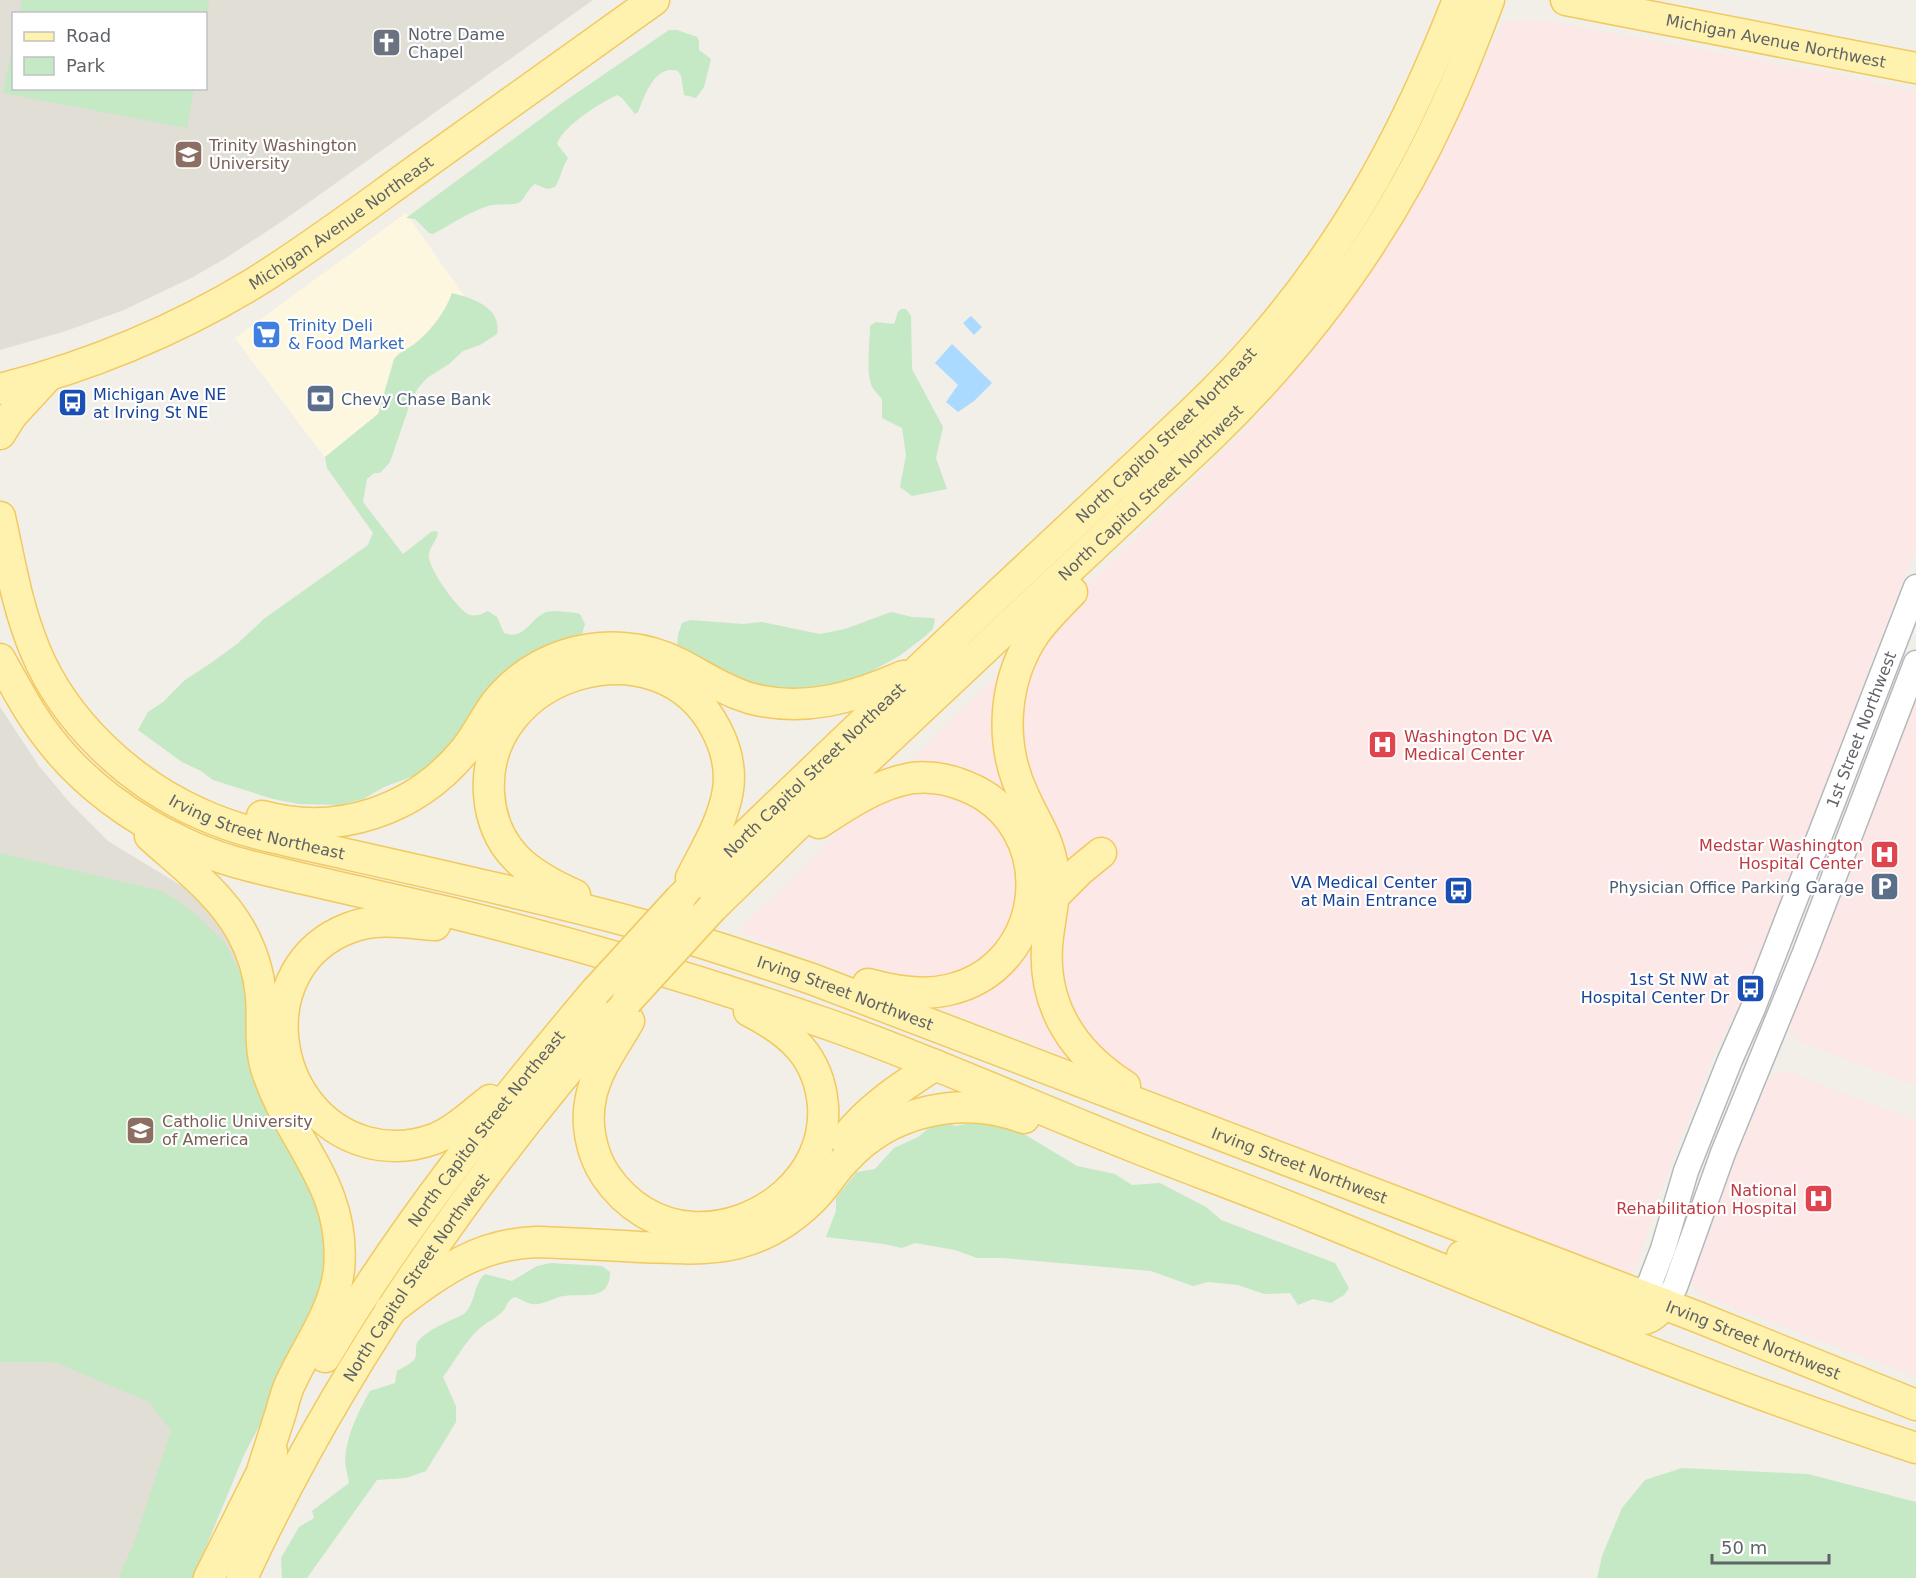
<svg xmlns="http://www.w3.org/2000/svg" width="1916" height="1578" font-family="'DejaVu Sans',sans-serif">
  <rect width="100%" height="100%" fill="#f1efe8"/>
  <!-- commercial -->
  <path fill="#fef7e0" d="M 406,213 L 471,306 L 347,487 L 235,338 Z"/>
  <!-- education -->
  <path fill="#e1ded6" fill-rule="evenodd" d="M 0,0 L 593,0 L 284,220 L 226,258 L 193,277 L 124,310 L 66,331 L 0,350 ZM 14,14 L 206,14 L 206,88 L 14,88 Z
    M 0,707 L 39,766 L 70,803 L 108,841 L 200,897 L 226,931 L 241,971 L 248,1003 L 184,1578 L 0,1578 Z"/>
  <!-- medical -->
  <path fill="#fce8e6" d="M 1542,20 L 1839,75 L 1916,92 L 1916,547 L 1742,1001 L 1714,1055 L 1658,1197 L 1638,1264 L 1629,1273 L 738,931 L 1115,559 L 1259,415 L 1374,267 L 1438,161 L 1488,52 L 1504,21 Z
    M 1916,688 L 1916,1086 L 1800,1042 L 1791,1033 L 1788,1021 Z
    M 1779,1071 L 1792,1073 L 1916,1121 L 1916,1377 L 1702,1296 L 1687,1278 L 1768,1079 Z"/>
  <!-- green -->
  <path fill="#c5e8c5" d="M 22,0 L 209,0 L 206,22 L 206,14 L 19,13 Z
    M 669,30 L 677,30 L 697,37 L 699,41 L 699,50 L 711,59 L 704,87 L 696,98 L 684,95 L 681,76 L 678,71 C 654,64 645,96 638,112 L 635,114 L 622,98 L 617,95 C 600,103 563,126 557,144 L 568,158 C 562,167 561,178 555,187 L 547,189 L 535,184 C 526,191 526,197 520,202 C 516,206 495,203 488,206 C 469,212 450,225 433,234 L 429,233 L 415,219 L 406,218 L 565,101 Z
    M 13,42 L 14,88 L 194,89 L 187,128 L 3,93 Z
    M 452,293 C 472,298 502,307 497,334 L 480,345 L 463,351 L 449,364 L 427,378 L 418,388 L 411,401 L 390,462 L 380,473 L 374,473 L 367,479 L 363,502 L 403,554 L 431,532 L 435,531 L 438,532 C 437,541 430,546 429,554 C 426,566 459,612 470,615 C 477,617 483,613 488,611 L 497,617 L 504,633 C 524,641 530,619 546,612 C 552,610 574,612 580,614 L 585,624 L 582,634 L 544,647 L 495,681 L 451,743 L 428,767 L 416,775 L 384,787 L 363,799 L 341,805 L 298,804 L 273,799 L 213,780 L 201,771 L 182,762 L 138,730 L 148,712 L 163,702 L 185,680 L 211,663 L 237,644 L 265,618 L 368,545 L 373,533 L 327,468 L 325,457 L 378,414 L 394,359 C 400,351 410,348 418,341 C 433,328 445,312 452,293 Z
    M 901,309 L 906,309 L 911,316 L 912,369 L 943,427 L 936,458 L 947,489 L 912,496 L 900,487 L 906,455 L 902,428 L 882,418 L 882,399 C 878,394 873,390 871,384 C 866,370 870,342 870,326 L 876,322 L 894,324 L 898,312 Z
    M 891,612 L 912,617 L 932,618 L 935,619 L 933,629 L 923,638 L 899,656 L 858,679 L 809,690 L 786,691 L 752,685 L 730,677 L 677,648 L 678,635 L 682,623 L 690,620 L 743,624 L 762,622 L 820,634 L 845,629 Z
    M 0,853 L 158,890 L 177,900 L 195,914 L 225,943 L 251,995 L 317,1187 L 331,1277 L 285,1377 L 244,1455 L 193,1578 L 118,1578 L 134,1543 L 171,1431 L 149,1402 L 55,1362 L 0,1362 Z
    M 939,1120 L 955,1126 L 972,1123 L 1019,1131 L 1077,1166 L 1115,1174 L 1132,1185 L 1160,1183 L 1206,1207 L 1221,1220 L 1335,1263 L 1349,1288 L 1344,1295 L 1331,1303 L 1313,1299 L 1298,1305 L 1290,1293 L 1264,1294 L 1238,1285 L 1208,1282 L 1193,1286 L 1151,1271 L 1003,1258 L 977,1258 L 955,1250 L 915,1243 L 902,1248 L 884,1244 L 826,1237 L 836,1211 L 836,1198 L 857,1172 L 875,1169 L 894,1148 L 918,1137 Z
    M 551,1263 L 602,1266 L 610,1272 C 610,1302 584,1293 564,1296 C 554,1297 542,1306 532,1304 C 527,1303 520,1299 515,1297 C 507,1300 508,1305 503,1311 C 497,1318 487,1322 480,1328 C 465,1341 455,1361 443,1377 L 456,1406 L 456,1422 L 426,1471 L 406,1478 L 377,1480 L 307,1578 L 282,1578 L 281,1558 L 299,1527 L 314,1518 L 312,1511 L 349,1483 C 348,1475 345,1467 345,1459 C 347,1434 358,1412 370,1391 L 395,1383 L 397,1371 C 402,1368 410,1364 414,1360 C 418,1355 414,1347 418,1341 C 428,1329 450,1321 464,1314 C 476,1303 473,1284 485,1274 L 512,1281 L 537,1266 Z
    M 1682,1468 L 1808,1474 L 1916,1502 L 1916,1578 L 1597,1578 L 1602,1556 L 1622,1508 L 1645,1480 Z"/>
  <!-- water -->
  <path fill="#aadaff" d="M 971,316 L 982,327 L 974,335 L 963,323 Z
    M 952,344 L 992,383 L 974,401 L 958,412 L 946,402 L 958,385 L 935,363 Z"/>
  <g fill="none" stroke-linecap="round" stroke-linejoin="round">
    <defs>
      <g id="minor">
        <path d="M 1664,1304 L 1675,1287 L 1723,1153 L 1804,955 L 1916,663"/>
        <path id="s1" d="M 1638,1314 L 1663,1249 L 1686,1171 L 1730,1060 L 1753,1008 L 1916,587"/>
      </g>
      <g id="major">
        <path id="s2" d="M 1566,0 L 1916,68"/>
        <path id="s3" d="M 0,389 C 90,366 175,331 254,283 C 312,247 366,206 422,166 C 499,111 576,56 654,0"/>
        <path d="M 0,434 L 12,415 L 47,377"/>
        <path id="s4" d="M 0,517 C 10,562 17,607 35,650 C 64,721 130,783 201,814 C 225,825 249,832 275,838 C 398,866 521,892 643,925 C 700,941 756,960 812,979 L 1695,1316 L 1916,1405"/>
        <path d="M 1072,592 C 1059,605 1046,618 1035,633 C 1003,680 999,743 1023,794 C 1035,822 1049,838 1053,869 C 1057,895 1049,920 1047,946 C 1043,1008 1075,1054 1125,1086"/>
        <path d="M 0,659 C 15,686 30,715 50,740 C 84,784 132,819 182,842 C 221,861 262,869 304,879 C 352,890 400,901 448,912 C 578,944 706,982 833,1026 C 929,1060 1022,1102 1117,1140 C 1183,1167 1249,1190 1314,1217 C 1513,1298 1711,1381 1916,1448"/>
        <path d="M 262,816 C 338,837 416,810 465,750 C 477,735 484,719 495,704 C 513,681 538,664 565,655 C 603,643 644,645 680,664 C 703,676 723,690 749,698 C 803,713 853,698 903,676"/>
        <path d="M 819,823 C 848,804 877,784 912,778 C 930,776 948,779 965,786 C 1061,823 1051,967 948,990 C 922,996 893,991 868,984"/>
        <path d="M 150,836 C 182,865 220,893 241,931 C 252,951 259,973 261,996 C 263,1020 259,1044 266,1068 C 289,1142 347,1184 339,1270 C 334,1312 308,1345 291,1382 C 286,1391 284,1402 281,1412 C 275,1431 269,1449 263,1468"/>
        <path d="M 575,895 C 528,874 493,850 489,794 C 481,672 660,619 716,729 C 726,748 731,769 728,790 C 723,822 705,850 691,878"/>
        <path d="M 1054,896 L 1079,871 L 1101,853"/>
        <path id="s5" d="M 680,899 C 787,795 895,692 1003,590 C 1050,546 1097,502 1144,458 C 1185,419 1227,381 1263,338 C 1351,236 1409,125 1458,0"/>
        <path id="s6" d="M 712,908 L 794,828 L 1211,436 C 1308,342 1388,233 1444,110 C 1461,74 1475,37 1489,0"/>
        <path d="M 435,925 C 406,923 378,917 349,928 C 249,966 268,1114 366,1142 C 388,1148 412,1147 434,1139 C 455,1131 472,1114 490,1100"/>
        <path d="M 629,1021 C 615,1046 597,1068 591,1097 C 585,1123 591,1154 606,1176 C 626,1205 656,1225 692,1227 C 759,1231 828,1177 823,1106 C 819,1056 790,1032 749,1011"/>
        <path d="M 845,1139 C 868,1108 903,1086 935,1065"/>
        <path d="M 1462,1256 L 1631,1319 C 1646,1322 1654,1316 1664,1304"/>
        <path d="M 390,1310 C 437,1275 475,1244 536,1242 C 571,1243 606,1245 640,1247 C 677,1248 714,1252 748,1240 C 775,1231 801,1213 819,1192 C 828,1182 835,1170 845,1160 C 890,1110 961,1095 1024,1118"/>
        <path id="s7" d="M 325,1357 C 402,1227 497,1108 595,992"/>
        <path d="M 209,1578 L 272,1452"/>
        <path id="s8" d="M 242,1578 C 340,1366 474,1175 627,1001"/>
      </g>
    </defs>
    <!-- minor casing -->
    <use href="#minor" stroke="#b5b8bc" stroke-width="27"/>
    <!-- major casing -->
    <use href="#major" stroke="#f2c960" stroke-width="33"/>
    <!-- minor -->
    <use href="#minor" stroke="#fff" stroke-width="24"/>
    <!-- major -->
    <use href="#major" stroke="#fff2af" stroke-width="30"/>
    <defs>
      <path id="major-bridge" d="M 595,992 L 680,899
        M 627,1001 L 712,908"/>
    </defs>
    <!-- major-bridge casing -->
    <use href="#major-bridge" stroke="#f2c960" stroke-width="33" stroke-linecap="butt"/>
    <!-- major-bridge -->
    <use href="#major-bridge" stroke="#fff2af" stroke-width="30"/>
  </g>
  <!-- icons -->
  <defs>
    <symbol id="church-square" viewBox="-11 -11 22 22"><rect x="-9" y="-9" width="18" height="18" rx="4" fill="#6b7280" stroke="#fff"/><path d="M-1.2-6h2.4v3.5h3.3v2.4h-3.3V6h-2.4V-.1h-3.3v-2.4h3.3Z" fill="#fff"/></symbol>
    <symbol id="university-square" viewBox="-11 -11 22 22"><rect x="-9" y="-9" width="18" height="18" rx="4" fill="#8d6e63" stroke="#fff"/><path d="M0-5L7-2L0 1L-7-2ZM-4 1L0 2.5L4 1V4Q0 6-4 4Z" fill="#fff"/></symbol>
    <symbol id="supermarket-square" viewBox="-11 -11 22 22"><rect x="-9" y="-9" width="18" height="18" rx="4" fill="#3f7fe0" stroke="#fff"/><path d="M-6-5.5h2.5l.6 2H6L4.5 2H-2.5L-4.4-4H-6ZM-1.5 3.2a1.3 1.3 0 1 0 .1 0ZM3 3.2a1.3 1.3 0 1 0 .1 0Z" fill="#fff"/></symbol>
    <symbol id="bank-square" viewBox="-11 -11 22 22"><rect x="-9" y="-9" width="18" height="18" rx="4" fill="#5c6f8a" stroke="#fff"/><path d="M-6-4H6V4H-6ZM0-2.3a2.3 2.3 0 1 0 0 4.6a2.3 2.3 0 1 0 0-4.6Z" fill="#fff"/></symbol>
    <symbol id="bus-square" viewBox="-11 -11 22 22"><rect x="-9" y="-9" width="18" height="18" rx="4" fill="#1a4fb4" stroke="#fff"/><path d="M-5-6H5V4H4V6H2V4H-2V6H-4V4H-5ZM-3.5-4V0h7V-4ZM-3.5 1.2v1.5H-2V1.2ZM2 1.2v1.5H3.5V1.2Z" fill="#fff"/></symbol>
    <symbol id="hospital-square" viewBox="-11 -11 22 22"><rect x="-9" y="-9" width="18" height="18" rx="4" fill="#e0444e" stroke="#fff"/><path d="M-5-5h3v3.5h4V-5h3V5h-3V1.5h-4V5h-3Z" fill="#fff"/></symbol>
    <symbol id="parking-square" viewBox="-11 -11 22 22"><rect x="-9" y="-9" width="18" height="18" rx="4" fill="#5c6f8a" stroke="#fff"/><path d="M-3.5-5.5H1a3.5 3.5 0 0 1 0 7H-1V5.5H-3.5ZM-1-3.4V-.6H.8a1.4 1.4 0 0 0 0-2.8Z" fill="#fff"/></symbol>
  </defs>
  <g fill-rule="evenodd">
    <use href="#church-square" x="370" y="26" width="33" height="33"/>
    <use href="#university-square" x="172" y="138" width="33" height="33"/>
    <use href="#supermarket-square" x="250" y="318" width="33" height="33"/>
    <use href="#bank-square" x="304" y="382" width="33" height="33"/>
    <use href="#bus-square" x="56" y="386" width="33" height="33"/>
    <use href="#hospital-square" x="1366" y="728" width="33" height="33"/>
    <use href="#hospital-square" x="1868" y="838" width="33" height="33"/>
    <use href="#parking-square" x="1868" y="870" width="33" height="33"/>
    <use href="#bus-square" x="1442" y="874" width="33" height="33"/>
    <use href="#bus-square" x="1734" y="972" width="33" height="33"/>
    <use href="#university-square" x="124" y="1114" width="33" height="33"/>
    <use href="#hospital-square" x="1802" y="1182" width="33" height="33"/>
  </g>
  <g text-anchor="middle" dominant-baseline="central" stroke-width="4.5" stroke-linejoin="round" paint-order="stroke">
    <!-- worship labels -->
    <g font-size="16" fill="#5b616d" stroke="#fff" text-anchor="start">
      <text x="408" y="34">Notre Dame<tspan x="408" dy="18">Chapel</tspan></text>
    </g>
    <!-- street labels -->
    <g font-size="16" fill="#5f6368" stroke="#fff">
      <text stroke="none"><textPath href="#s2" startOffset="214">Michigan Avenue Northwest</textPath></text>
      <text stroke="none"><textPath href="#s3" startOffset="382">Michigan Avenue Northeast</textPath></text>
      <text stroke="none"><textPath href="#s5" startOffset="672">North Capitol Street Northeast</textPath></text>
      <text stroke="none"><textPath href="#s6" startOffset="604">North Capitol Street Northwest</textPath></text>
      <text stroke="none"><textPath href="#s1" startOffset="626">1st Street Northwest</textPath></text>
      <text stroke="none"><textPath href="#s5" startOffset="186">North Capitol Street Northeast</textPath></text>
      <text stroke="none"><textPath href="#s4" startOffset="434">Irving Street Northeast</textPath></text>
      <text stroke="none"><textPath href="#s4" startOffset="1046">Irving Street Northwest</textPath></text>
      <text stroke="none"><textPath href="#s7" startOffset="280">North Capitol Street Northeast</textPath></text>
      <text stroke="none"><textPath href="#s4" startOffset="1532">Irving Street Northwest</textPath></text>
      <text stroke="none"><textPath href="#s8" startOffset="348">North Capitol Street Northwest</textPath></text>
      <text stroke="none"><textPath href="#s4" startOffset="2018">Irving Street Northwest</textPath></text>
    </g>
    <!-- education labels -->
    <g font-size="16" fill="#785e54" stroke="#fff" text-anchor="start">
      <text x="209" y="145">Trinity Washington<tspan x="209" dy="18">University</tspan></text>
      <text x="162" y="1121">Catholic University<tspan x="162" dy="18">of America</tspan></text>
    </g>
    <!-- shop labels -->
    <g font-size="16" fill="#366cbe" stroke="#fff" text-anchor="start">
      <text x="288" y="325">Trinity Deli<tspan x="288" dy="18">&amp; Food Market</tspan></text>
    </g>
    <!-- transit labels -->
    <g font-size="16" fill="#164399" stroke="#fff" text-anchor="end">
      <text x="93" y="394" text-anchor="start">Michigan Ave NE<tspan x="93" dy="18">at Irving St NE</tspan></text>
      <text x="1437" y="882">VA Medical Center<tspan x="1437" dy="18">at Main Entrance</tspan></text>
      <text x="1729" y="979">1st St NW at<tspan x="1729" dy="18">Hospital Center Dr</tspan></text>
    </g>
    <!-- service labels -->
    <g font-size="16" fill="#4e5e75" stroke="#fff" text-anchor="start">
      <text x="341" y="399">Chevy Chase Bank</text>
      <text x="1864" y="887" text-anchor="end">Physician Office Parking Garage</text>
    </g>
    <!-- health labels -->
    <g font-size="16" fill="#be3a42" stroke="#fff" text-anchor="end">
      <text x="1404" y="736" text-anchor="start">Washington DC VA<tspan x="1404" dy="18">Medical Center</tspan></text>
      <text x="1863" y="845">Medstar Washington<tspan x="1863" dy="18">Hospital Center</tspan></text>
      <text x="1797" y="1190">National<tspan x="1797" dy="18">Rehabilitation Hospital</tspan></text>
    </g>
  </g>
  <!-- legend -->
  <rect x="12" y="12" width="195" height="78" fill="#ffffff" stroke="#bfc1c3" stroke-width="1.5"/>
  <rect x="24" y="32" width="30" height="9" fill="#fff2af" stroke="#bfc1c3" stroke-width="1.5"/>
  <text x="66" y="42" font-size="18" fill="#5f6368">Road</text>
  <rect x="24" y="57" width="30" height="18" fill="#c5e8c5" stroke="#bfc1c3" stroke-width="1.5"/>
  <text x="66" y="72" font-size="18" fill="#5f6368">Park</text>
  <!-- scale -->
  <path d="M1712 1554v9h117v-9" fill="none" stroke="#5f6368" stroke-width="3"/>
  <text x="1721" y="1554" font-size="18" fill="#5f6368" stroke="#ffffff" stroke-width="4.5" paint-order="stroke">50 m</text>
</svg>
